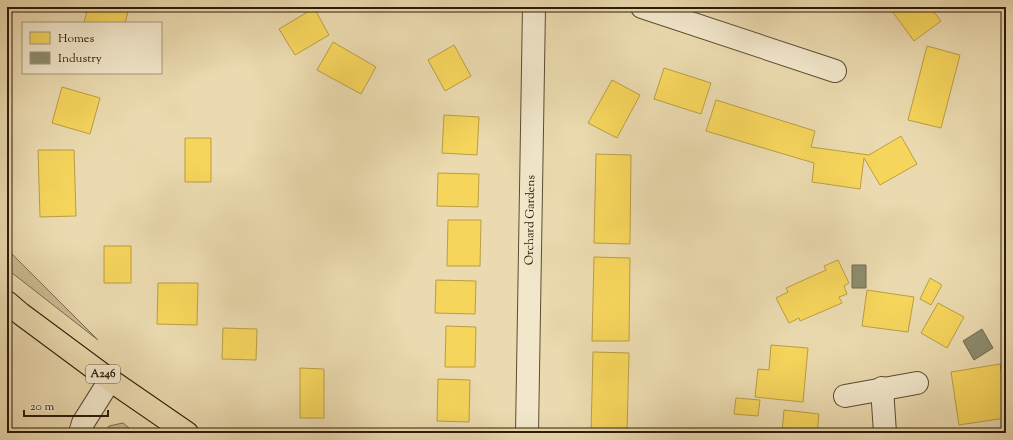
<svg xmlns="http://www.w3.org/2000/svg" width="1013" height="440" font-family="'Sorts Mill Goudy',serif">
  <rect width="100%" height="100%" fill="#ebdaaf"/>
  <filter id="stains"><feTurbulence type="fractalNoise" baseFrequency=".005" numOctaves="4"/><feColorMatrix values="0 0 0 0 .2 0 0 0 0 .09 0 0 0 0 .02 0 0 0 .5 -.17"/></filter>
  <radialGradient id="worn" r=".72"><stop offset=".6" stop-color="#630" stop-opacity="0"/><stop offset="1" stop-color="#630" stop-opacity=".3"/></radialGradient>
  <!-- green -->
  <path fill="#cbba93" stroke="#7c6b4e" d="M 7,249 L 98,340 L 7,269 Z
    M 123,423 L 135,433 L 104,433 L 109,426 Z"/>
  <!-- homes -->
  <path fill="#f6d55c" stroke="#b99e43" d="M 88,7 L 142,7 L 140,12 L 129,8 L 125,23 L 84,23 Z
    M 889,7 L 930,7 L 941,21 L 914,41 Z
    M 314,8 L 329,35 L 295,55 L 279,29 Z
    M 333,42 L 376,67 L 361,94 L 317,70 Z
    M 454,45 L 471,76 L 445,91 L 428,60 Z
    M 927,46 L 960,55 L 941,128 L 908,120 Z
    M 664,68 L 711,83 L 701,114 L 654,99 Z
    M 612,80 L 640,95 L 617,138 L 588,123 Z
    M 62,87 L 100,98 L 90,134 L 52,123 Z
    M 716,100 L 815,131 L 811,147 L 869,155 L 901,136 L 917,164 L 880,185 L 864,158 L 860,189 L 812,182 L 814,163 L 706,131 Z
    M 444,115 L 479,117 L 477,155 L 442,153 Z
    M 185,138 L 211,138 L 211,182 L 185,182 Z
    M 38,150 L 74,150 L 76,216 L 40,217 Z
    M 596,154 L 631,155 L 630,244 L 594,243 Z
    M 438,173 L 479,174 L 478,207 L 437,206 Z
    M 448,220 L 481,220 L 480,266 L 447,266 Z
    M 104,246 L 131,246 L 131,283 L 104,283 Z
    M 594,257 L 630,258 L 629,341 L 592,341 Z
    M 838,260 L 849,283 L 844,286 L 847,294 L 839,297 L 842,303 L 800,321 L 799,318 L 789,323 L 776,298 L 788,292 L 786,288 L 826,270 L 824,266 Z
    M 930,278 L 942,285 L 931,305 L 920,299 Z
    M 436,280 L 476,281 L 475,314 L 435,313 Z
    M 158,283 L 198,283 L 197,325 L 157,324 Z
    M 867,290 L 914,297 L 908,332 L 862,326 Z
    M 938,303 L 964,317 L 947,348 L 921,333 Z
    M 446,326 L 476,327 L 475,367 L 445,367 Z
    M 223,328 L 257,329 L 256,360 L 222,359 Z
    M 771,345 L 808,348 L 803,402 L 755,397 L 758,369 L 769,370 Z
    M 593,352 L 629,353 L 627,433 L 591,433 Z
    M 1000,364 L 1006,401 L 1006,418 L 959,425 L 951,372 Z
    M 300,368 L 324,369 L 324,418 L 300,418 Z
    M 438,379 L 470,380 L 469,422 L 437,421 Z
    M 736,398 L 760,400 L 758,416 L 734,414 Z
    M 784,410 L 819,414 L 817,433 L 782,433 Z"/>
  <!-- industry -->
  <path fill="#8c8c6e" stroke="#6f6a50" d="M 852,265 L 866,265 L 866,288 L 852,288 Z
    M 982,329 L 993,348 L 974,360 L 963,341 Z"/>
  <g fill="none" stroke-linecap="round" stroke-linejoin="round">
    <defs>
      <g id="minor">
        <path d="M 642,7 L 835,71"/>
        <path d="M 882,388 L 885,433"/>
        <path d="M 845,396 L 917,383"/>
        <path d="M 80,433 L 83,423 L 110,380"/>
        <path id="s1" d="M 527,433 L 534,7"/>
      </g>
      <path id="primary" d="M 7,302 L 21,314 L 110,380 L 187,433"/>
    </defs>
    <!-- minor casing -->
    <use href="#minor" stroke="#5c4c32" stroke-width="24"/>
    <!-- primary casing -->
    <use href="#primary" stroke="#2c1c09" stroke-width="24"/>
    <!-- minor -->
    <use href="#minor" stroke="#f2e7cb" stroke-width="22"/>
    <!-- primary -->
    <use href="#primary" stroke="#ebdaaf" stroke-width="22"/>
  </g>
  <g text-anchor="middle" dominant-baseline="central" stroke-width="4" stroke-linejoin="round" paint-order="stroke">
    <!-- shield labels -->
    <rect fill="#f2e7cb" stroke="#675943" stroke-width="1" x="86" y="365" width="34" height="18" rx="3"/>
    <g font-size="11" font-weight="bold" fill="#2c1c09">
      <text x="103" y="374">A246</text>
    </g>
    <!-- street labels -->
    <g font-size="12" fill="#2c1c09" stroke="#f2e7cb">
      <text stroke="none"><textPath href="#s1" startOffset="213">Orchard Gardens</textPath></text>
    </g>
  </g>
  <!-- margin -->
  <rect width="1013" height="440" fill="none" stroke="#ebdaaf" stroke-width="24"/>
  <rect x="8" y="8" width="997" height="424" fill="none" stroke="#2c1c09" stroke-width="2"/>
  <rect x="12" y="12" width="989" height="416" fill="none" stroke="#2c1c09"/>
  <!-- legend -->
  <rect x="22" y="22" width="140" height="52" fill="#f2e7cb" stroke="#a3967d"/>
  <rect x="30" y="32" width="20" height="12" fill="#f6d55c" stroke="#a3967d"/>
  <text x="58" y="42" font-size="12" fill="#2c1c09">Homes</text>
  <rect x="30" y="52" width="20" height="12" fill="#8c8c6e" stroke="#a3967d"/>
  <text x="58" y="62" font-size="12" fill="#2c1c09">Industry</text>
  <!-- scale -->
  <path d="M24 410v6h84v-6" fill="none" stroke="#2c1c09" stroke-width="2"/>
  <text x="30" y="410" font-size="12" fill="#2c1c09" stroke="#f2e7cb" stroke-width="3" paint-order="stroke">20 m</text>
  <rect width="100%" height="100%" filter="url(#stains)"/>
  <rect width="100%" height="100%" fill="url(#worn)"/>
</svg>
